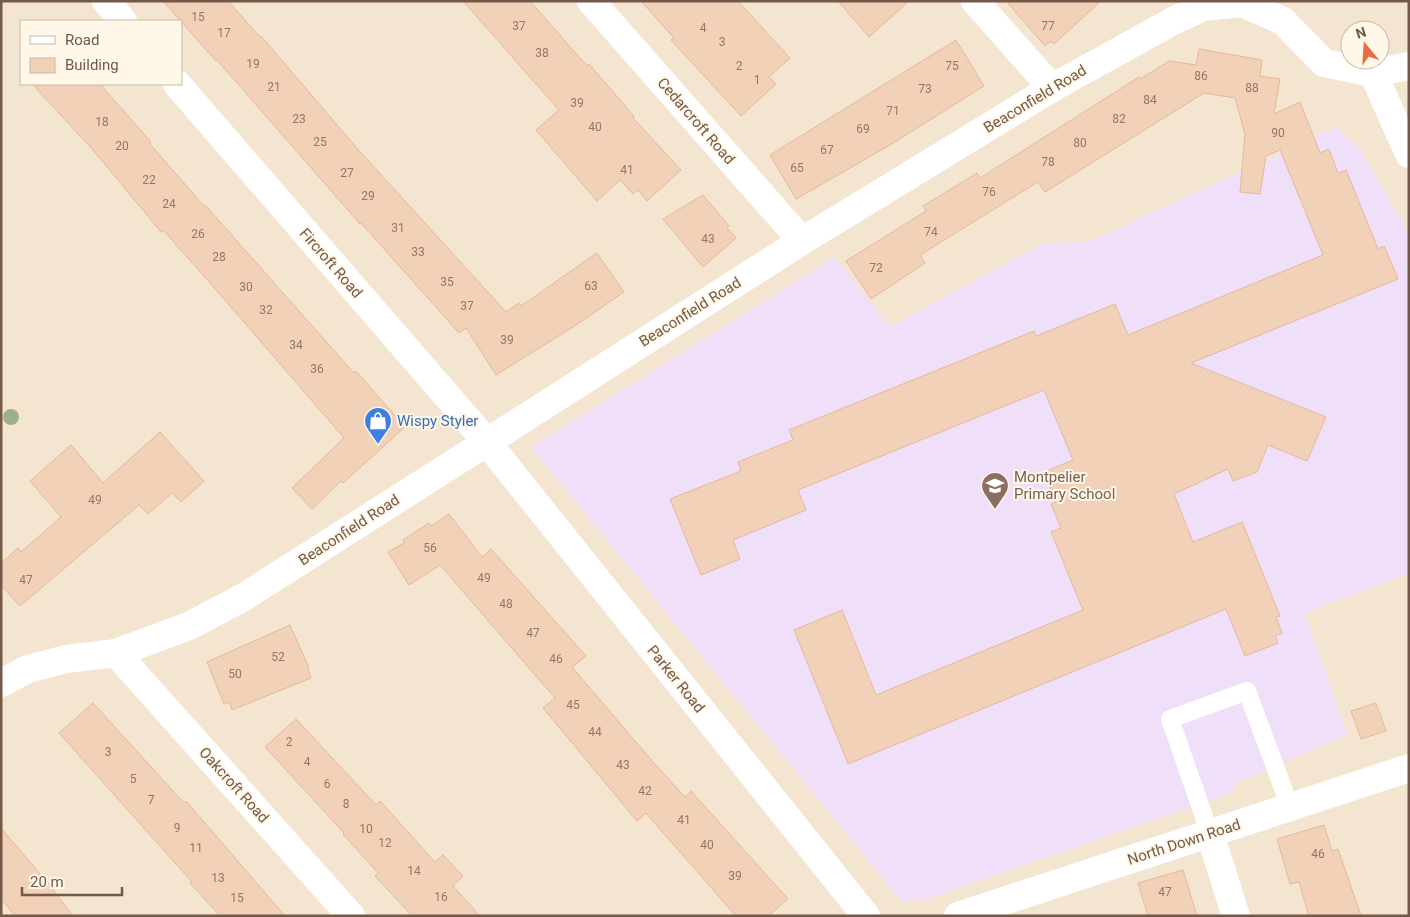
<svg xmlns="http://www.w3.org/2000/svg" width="1410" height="917" font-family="Roboto,sans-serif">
  <rect width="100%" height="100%" fill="#fcf3e2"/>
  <!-- residential -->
  <path fill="#f4e5d0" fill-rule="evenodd" d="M 1,1 L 1409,1 L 1409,916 L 1,916 ZM 21,21 L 181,21 L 181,84 L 21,84 ZM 1350,30 L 1380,30 L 1380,60 L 1350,60 Z"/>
  <!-- education -->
  <path fill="#f0dff8" d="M 1336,127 L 1360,149 L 1409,234 L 1409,573 L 1305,613 L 1347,735 L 1233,784 L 1234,792 L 933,897 L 902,902 L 531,447 L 835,257 L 890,327 L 1041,244 L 1091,241 Z"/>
  <!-- building -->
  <path fill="#f2d1b9" stroke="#e5b89a" d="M 163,1 L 228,1 L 260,37 L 261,36 L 355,146 L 506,312 L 519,303 L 521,306 L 597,253 L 624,292 L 573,327 L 496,375 L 466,328 L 459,333 L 361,223 L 360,224 L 217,60 L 216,61 Z
    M 463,1 L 530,1 L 587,66 L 589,64 L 634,116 L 633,118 L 681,170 L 647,201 L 638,190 L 633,194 L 620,180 L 597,201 L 536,130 L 559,110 Z
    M 641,1 L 738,1 L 790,58 L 769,77 L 776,84 L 741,116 L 671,40 L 674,38 Z
    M 838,1 L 909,1 L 869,37 Z
    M 1006,1 L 1101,1 L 1054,44 L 1051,41 L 1045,46 Z
    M 956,40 L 984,86 L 890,145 L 796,199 L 770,155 Z
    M 1199,49 L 1262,60 L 1260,76 L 1280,79 L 1274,114 L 1300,102 L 1320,153 L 1329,149 L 1338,173 L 1346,170 L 1378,249 L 1384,246 L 1398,279 L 1191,363 L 1326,417 L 1307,461 L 1268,445 L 1257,472 L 1233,481 L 1228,469 L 1174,494 L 1193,542 L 1242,522 L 1280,616 L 1276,617 L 1282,633 L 1275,636 L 1278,643 L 1245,656 L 1226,609 L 848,764 L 794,630 L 842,610 L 876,695 L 1083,610 L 1051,532 L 1061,528 L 1051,504 L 1056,502 L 1044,472 L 1073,460 L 1044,390 L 798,490 L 806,510 L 733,540 L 740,559 L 701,575 L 670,499 L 741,471 L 738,462 L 793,440 L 789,430 L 1034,331 L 1036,336 L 1115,304 L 1128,335 L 1323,255 L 1280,150 L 1266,156 L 1260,194 L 1240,192 L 1245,134 L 1235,98 L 1204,93 L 1045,192 L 1038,182 L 920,255 L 925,263 L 871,299 L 846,261 L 926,211 L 923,206 L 977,173 L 980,178 L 1139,77 L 1140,79 L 1169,61 L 1196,65 Z
    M 32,84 L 100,84 L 151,142 L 149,143 L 205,207 L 206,206 L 354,373 L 356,371 L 405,427 L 343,483 L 341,481 L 312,509 L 292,488 L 344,438 L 211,284 L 163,230 L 161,232 L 93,150 Z
    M 703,195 L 729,226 L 727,228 L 736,238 L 703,267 L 663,219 Z
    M 160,432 L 204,481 L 181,502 L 172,493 L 148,514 L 139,505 L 20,606 L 1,585 L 1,563 L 18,548 L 21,552 L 61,517 L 30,481 L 71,445 L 103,483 Z
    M 449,514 L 482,557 L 491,549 L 586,656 L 572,667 L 653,762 L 685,797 L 691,791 L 788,899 L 768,916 L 736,916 L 646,813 L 637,821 L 543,708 L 555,698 L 440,565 L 409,585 L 388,552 L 404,543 L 403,540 L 429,523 L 431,526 Z
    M 290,625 L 309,668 L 308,669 L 311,678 L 232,710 L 229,702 L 224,704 L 207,662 Z
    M 93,703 L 184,803 L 186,801 L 285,916 L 220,916 L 190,883 L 192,882 L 59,733 Z
    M 1376,703 L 1386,731 L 1361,739 L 1351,711 Z
    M 296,719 L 376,805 L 380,801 L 435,862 L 443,855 L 463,876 L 453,886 L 480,916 L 412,916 L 375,876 L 378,873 L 343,834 L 344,833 L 265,747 Z
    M 1324,825 L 1332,851 L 1338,849 L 1361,916 L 1309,916 L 1299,882 L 1290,884 L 1277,839 Z
    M 1,828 L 48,883 L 73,916 L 15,916 L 1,899 Z
    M 1183,870 L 1197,916 L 1148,916 L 1138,883 Z"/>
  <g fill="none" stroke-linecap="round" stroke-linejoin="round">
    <!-- service -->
    <path stroke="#fff" stroke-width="18" d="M 1210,834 L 1170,719 L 1247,691 L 1290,807"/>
    <!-- minor -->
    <path stroke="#fff" stroke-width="28" d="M 106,1 L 123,21
      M 591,1 L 802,241
      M 975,1 L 1052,88
      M 1373,73 L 1409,154
      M 177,84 L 486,441 L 866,916
      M 116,653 L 351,916
      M 1,683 L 28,669 L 66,659 L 116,653 L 189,626 L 244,597 L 802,241 L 1052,88 L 1173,21 L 1203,7 L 1242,3 L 1283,21 L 1324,63 L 1373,73 L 1409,66
      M 1210,834 L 1236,916
      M 958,916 L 1409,768"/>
  </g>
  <!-- trees -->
  <circle fill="#9db089" cx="11" cy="417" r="8"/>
  <!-- icons -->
  <defs>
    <symbol id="shop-pin" viewBox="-11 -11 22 30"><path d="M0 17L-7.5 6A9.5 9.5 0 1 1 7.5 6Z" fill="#3f7fe0" stroke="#fff7e8"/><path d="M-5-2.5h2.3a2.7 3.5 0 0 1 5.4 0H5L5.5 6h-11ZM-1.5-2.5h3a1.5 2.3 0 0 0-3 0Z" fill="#fff"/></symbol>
    <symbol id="school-pin" viewBox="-11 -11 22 30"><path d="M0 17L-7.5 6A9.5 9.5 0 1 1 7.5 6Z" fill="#8d6e63" stroke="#fff7e8"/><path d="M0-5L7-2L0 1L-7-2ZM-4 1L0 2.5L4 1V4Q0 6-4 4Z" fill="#fff"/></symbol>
  </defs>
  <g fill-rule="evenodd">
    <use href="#shop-pin" x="362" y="405" width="32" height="43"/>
    <use href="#school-pin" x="979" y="470" width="32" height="43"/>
  </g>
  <g text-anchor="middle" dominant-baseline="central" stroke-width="4" stroke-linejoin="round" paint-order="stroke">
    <!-- number labels -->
    <g font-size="12" fill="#947764">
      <text x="198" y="17">15</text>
      <text x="519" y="26">37</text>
      <text x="1048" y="26">77</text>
      <text x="703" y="28">4</text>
      <text x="224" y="33">17</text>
      <text x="722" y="42">3</text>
      <text x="542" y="53">38</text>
      <text x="253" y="64">19</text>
      <text x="739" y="66">2</text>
      <text x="952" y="66">75</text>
      <text x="1201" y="76">86</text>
      <text x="757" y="80">1</text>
      <text x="274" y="87">21</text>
      <text x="1252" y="88">88</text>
      <text x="925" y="89">73</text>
      <text x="1150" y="100">84</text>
      <text x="577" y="103">39</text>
      <text x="893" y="111">71</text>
      <text x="299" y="119">23</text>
      <text x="1119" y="119">82</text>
      <text x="102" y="122">18</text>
      <text x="595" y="127">40</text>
      <text x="863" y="129">69</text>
      <text x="1278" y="133">90</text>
      <text x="320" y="142">25</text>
      <text x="1080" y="143">80</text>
      <text x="122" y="146">20</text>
      <text x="827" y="150">67</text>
      <text x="1048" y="162">78</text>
      <text x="797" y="168">65</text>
      <text x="627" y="170">41</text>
      <text x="347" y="173">27</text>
      <text x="149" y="180">22</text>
      <text x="989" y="192">76</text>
      <text x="368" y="196">29</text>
      <text x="169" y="204">24</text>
      <text x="398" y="228">31</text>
      <text x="931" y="232">74</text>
      <text x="198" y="234">26</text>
      <text x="708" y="239">43</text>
      <text x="418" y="252">33</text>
      <text x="219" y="257">28</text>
      <text x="876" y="268">72</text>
      <text x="447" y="282">35</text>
      <text x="591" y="286">63</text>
      <text x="246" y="287">30</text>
      <text x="467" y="306">37</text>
      <text x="266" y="310">32</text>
      <text x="507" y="340">39</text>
      <text x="296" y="345">34</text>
      <text x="317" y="369">36</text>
      <text x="95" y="500">49</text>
      <text x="430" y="548">56</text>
      <text x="484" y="578">49</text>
      <text x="26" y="580">47</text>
      <text x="506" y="604">48</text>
      <text x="533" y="633">47</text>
      <text x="278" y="657">52</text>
      <text x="556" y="659">46</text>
      <text x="235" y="674">50</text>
      <text x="573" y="705">45</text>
      <text x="595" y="732">44</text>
      <text x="289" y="742">2</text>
      <text x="108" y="752">3</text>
      <text x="307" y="762">4</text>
      <text x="623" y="765">43</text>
      <text x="133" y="779">5</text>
      <text x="327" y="784">6</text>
      <text x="645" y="791">42</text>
      <text x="151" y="800">7</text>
      <text x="346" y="804">8</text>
      <text x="684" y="820">41</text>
      <text x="177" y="828">9</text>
      <text x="366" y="829">10</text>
      <text x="385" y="843">12</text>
      <text x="707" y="845">40</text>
      <text x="196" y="848">11</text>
      <text x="1318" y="854">46</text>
      <text x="414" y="871">14</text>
      <text x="735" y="876">39</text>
      <text x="218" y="878">13</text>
      <text x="1165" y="892">47</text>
      <text x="441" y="897">16</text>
      <text x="237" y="898">15</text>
    </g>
    <!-- street labels -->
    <g font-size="15" fill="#745948" stroke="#fff7e8">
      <text transform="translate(1035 99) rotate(-31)">Beaconfield Road</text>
      <text transform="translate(696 121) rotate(49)">Cedarcroft Road</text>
      <text transform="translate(331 263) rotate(49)">Fircroft Road</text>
      <text transform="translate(690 312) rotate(-32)">Beaconfield Road</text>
      <text transform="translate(349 530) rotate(-33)">Beaconfield Road</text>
      <text transform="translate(676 679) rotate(51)">Parker Road</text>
      <text transform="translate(234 785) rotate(48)">Oakcroft Road</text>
      <text transform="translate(1184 842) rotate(-18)">North Down Road</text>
    </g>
    <!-- shop labels -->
    <g font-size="15" fill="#366cbe" stroke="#fff7e8" text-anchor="start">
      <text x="397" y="421">Wispy Styler</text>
    </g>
    <!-- education labels -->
    <g font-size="15" fill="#785e54" stroke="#fff7e8" text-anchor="start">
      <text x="1014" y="477">Montpelier<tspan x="1014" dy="17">Primary School</tspan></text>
    </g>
  </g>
  <!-- border -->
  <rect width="1410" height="917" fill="none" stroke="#745948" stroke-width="5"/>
  <!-- legend -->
  <rect x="20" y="20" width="162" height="65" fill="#fff7e8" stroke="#c7b8a8"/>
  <rect x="30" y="36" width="25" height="8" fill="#ffffff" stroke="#c7b8a8"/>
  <text x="65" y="45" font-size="15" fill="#745948">Road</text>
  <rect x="30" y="58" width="25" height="15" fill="#f2d1b9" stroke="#c7b8a8"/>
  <text x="65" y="70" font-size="15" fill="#745948">Building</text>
  <!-- north arrow -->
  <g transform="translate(1365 45) rotate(342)"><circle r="24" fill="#fff7e8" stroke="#c7b8a8"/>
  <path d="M0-4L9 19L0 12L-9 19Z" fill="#e86d45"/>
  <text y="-8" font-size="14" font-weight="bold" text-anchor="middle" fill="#745948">N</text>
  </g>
  <!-- scale -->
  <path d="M22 887v8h100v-8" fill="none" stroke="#745948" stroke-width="2.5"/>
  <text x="30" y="887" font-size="15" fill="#745948" stroke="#fff7e8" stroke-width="4" paint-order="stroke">20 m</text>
</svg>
